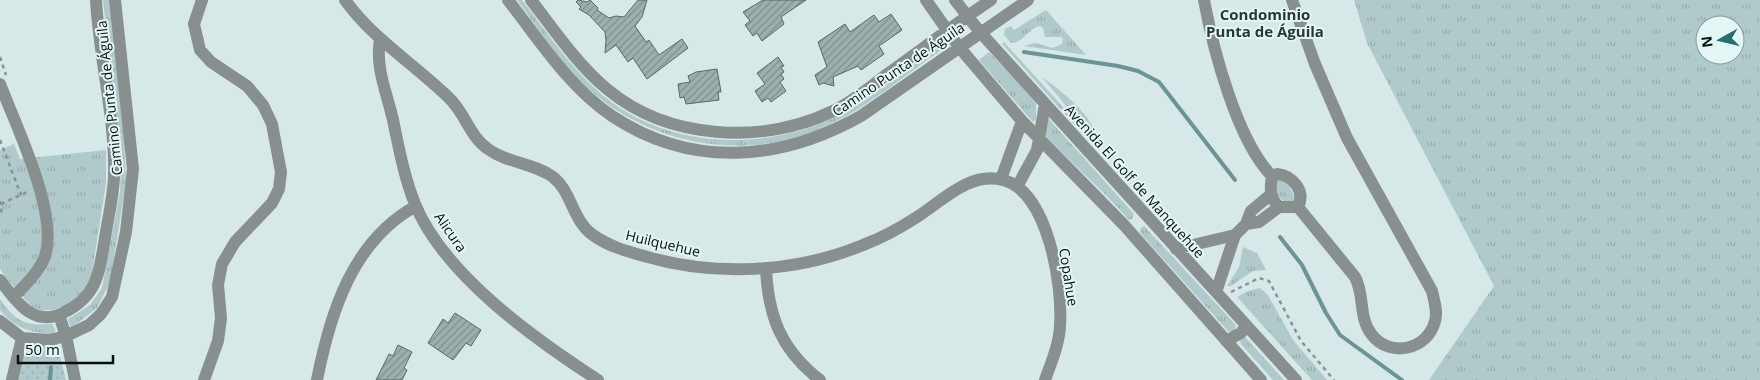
<svg xmlns="http://www.w3.org/2000/svg" width="1760" height="380" font-family="'Open Sans',sans-serif">
  <defs>
    <pattern id="grass-tufts" width="24" height="20" patternUnits="userSpaceOnUse" patternTransform="scale(1.25)"><rect width="24" height="20" fill="#b0cacb"/><path d="M3 7l-1-3M5 7V3M7 7l1-3M15 17l-1-3M17 17v-4M19 17l1-3" fill="none" stroke="#96acad"/></pattern>
    <pattern id="park-dots" width="8" height="8" patternUnits="userSpaceOnUse" patternTransform="scale(1.25)"><rect width="8" height="8" fill="#b0cacb"/><path d="M2 2h.1M6 6h.1" fill="none" stroke="#96acad" stroke-width="1.8" stroke-linecap="round"/></pattern>
    <pattern id="building-hatch" width="6" height="6" patternUnits="userSpaceOnUse" patternTransform="scale(1.25)"><rect width="6" height="6" fill="#9eafaf"/><path d="M-1 1l2-2M0 6l6-6M5 7l2-2" fill="none" stroke="#7f8d8d"/></pattern>
  </defs>
  <rect width="100%" height="100%" fill="#d6e8e8"/>
  <!-- grass -->
  <path fill="url(#grass-tufts)" fill-rule="evenodd" d="M 103,0 L 109,0 L 124,135 L 126,182 L 110,282 L 97,308 L 71,328 L 68,319 L 90,305 L 102,288 L 120,192 L 121,159 Z
    M 517,0 L 522,0 C 547,32 569,66 600,93 C 666,150 766,153 841,114 C 875,96 906,69 938,47 L 940,51 C 904,76 869,106 829,125 C 746,165 645,145 580,81 C 556,57 537,27 517,0 Z
    M 1354,0 L 1760,0 L 1760,380 L 1429,380 L 1494,286 L 1367,43 ZM 1705,25 L 1735,25 L 1735,55 L 1705,55 Z
    M 1046,10 L 1086,55 L 1024,46 L 1035,43 L 1053,48 L 1062,44 L 1063,39 L 1061,37 L 1045,37 L 1043,28 L 1040,26 C 1028,28 1025,42 1011,43 L 1004,35 L 1005,29 L 1011,26 L 1014,30 Z
    M 1004,42 L 1072,117 L 1082,133 L 1002,44 Z
    M 989,52 L 1036,101 L 1036,120 L 1033,122 L 979,60 Z
    M 1042,77 C 1061,91 1097,117 1097,143 Z
    M 1048,118 L 1134,214 L 1132,219 L 1129,220 C 1102,189 1071,163 1043,133 Z
    M 14,144 L 20,159 L 106,150 L 106,183 L 91,279 L 84,290 L 69,304 L 54,310 L 40,310 L 32,307 L 7,279 L 0,269 L 0,150 Z
    M 1280,180 L 1289,186 L 1296,200 L 1288,204 C 1277,198 1276,192 1277,181 Z
    M 1144,226 L 1235,324 L 1236,328 L 1233,333 L 1228,331 L 1140,233 L 1140,229 Z
    M 1243,247 L 1257,253 L 1266,270 L 1253,271 L 1231,286 L 1227,286 L 1239,267 Z
    M 1260,288 L 1268,295 L 1293,340 L 1327,380 L 1312,380 L 1237,297 L 1248,291 Z
    M 0,299 C 16,322 25,326 52,324 L 56,331 L 51,334 C 29,332 15,328 0,310 Z
    M 1243,338 L 1246,338 L 1284,380 L 1273,380 L 1241,344 L 1240,341 Z"/>
  <!-- park -->
  <path fill="url(#park-dots)" d="M 56,340 L 66,380 L 17,380 L 22,342 Z"/>
  <g fill="none" stroke-linecap="round" stroke-linejoin="round">
    <!-- stream -->
    <path stroke="#6b9595" stroke-width="4" d="M 1024,52 L 1118,66 L 1138,71 L 1159,82 L 1235,180
      M 1280,237 L 1302,265 L 1326,313 L 1340,335 L 1402,380
      M 50,380 L 51,367"/>
  </g>
  <!-- building -->
  <path fill="url(#building-hatch)" stroke="#596868" d="M 578,0 L 587,2 L 590,0 L 598,8 L 597,10 L 609,18 L 616,16 L 624,17 L 638,0 L 647,0 L 642,17 L 635,26 L 646,42 L 649,40 L 659,55 L 682,39 L 688,48 L 647,79 L 633,58 L 628,62 L 616,45 L 605,53 L 606,40 L 605,32 L 589,15 L 579,9 L 581,7 L 576,2 Z
    M 763,0 L 806,0 L 781,17 L 784,24 L 762,41 L 757,33 L 753,36 L 745,25 L 750,21 L 743,12 Z
    M 891,14 L 902,30 L 879,46 L 884,54 L 861,70 L 858,66 L 833,77 L 834,86 L 823,83 L 819,85 L 815,75 L 827,67 L 818,42 L 845,24 L 850,32 L 874,15 L 879,22 Z
    M 778,57 L 784,66 L 781,67 L 784,72 L 781,74 L 784,79 L 780,82 L 786,91 L 771,102 L 768,98 L 762,102 L 755,91 L 765,84 L 757,73 Z
    M 717,69 L 721,92 L 718,92 L 719,100 L 686,104 L 684,97 L 680,98 L 678,84 L 690,82 L 688,76 L 696,72 Z
    M 455,313 L 481,330 L 471,346 L 466,343 L 453,360 L 428,343 L 443,319 L 448,323 Z
    M 398,345 L 412,352 L 404,368 L 407,370 L 402,380 L 376,380 L 389,354 L 393,356 Z"/>
  <g fill="none" stroke-linecap="round" stroke-linejoin="round">
    <!-- path -->
    <path stroke="#879494" stroke-width="2.5" stroke-dasharray="4 4" stroke-linecap="butt" d="M 0,57 L 6,75
      M 0,140 L 21,195
      M 0,201 L 2,208 L 0,215
      M 1,204 L 27,192
      M 1231,292 L 1259,278 L 1269,281 L 1301,341 L 1334,380"/>
    <!-- minor -->
    <path stroke="#888f8f" stroke-width="12" d="M 202,0 L 194,24 L 200,50 L 211,62 L 247,86 L 263,105 L 272,124 L 281,172 L 279,189 L 272,203 L 235,242 L 222,264 L 218,285 L 221,318 L 218,341 L 204,380
      M 345,0 C 373,39 414,64 448,97 C 465,112 469,136 488,149 C 507,163 534,163 553,177 C 572,192 572,220 593,235 C 608,246 626,251 644,256 C 715,277 795,273 863,245 C 882,238 900,228 917,217 C 942,201 970,171 1003,180 C 1048,191 1063,286 1060,326 C 1059,345 1051,363 1045,380
      M 508,0 C 539,40 569,87 612,116 C 692,169 781,161 861,116 L 1028,0
      M 531,0 C 555,31 577,64 607,89 C 668,140 763,145 833,111 C 852,102 869,88 886,75 C 921,50 955,24 991,0
      M 926,0 L 959,47 L 1022,121 L 1124,225 L 1261,380
      M 955,0 L 980,32 L 1296,380
      M 1204,0 C 1213,49 1237,141 1272,176
      M 1292,0 L 1315,64 L 1347,138 L 1432,291 C 1434,301 1438,311 1435,321 C 1428,350 1390,358 1372,335 C 1358,318 1365,295 1355,277 L 1298,207
      M 380,39 C 375,68 387,93 393,120 C 399,148 404,177 415,204 C 444,275 536,340 598,380
      M 0,84 C 16,126 61,217 44,259 C 37,274 25,286 13,297
      M 1277,174 C 1293,176 1306,191 1298,207 L 1279,207 C 1269,197 1270,188 1272,176 Z
      M 1001,179 L 1022,121
      M 1018,185 L 1037,150 L 1045,104
      M 1246,224 L 1259,222 L 1279,207
      M 1176,249 L 1235,235
      M 766,268 C 768,316 781,350 820,380
      M 0,280 C 16,301 33,328 63,313 C 98,296 99,273 105,238 C 108,218 113,198 114,178 C 116,120 99,58 96,0
      M 1216,292 L 1235,235 L 1246,224 L 1251,211 L 1270,195
      M 59,315 L 66,336 L 75,380
      M 0,321 L 22,338 L 49,340 L 66,336 L 89,325 L 101,314 L 112,297 L 126,232 L 133,169 L 115,0
      M 1226,341 L 1241,333 L 1246,326
      M 12,380 L 22,338
      M 317,380 C 330,314 352,241 416,206"/>
  </g>
  <g text-anchor="middle" dominant-baseline="central" stroke-width="4" stroke-linejoin="round" paint-order="stroke">
    <!-- street labels -->
    <g font-size="14" fill="#0a1010" stroke="#e3f5f5">
      <text transform="translate(898 69) rotate(-34)">Camino Punta de Águila</text>
      <text transform="translate(109 98) rotate(-96)">Camino Punta de Águila</text>
      <text transform="translate(1135 181) rotate(48)">Avenida El Golf de Manquehue</text>
      <text transform="translate(451 232) rotate(55)">Alicura</text>
      <text transform="translate(663 243) rotate(13)">Huilquehue</text>
      <text transform="translate(1069 277) rotate(81)">Copahue</text>
    </g>
    <!-- neighbourhood labels -->
    <g font-size="15" font-weight="bold" fill="#293737" stroke="#e3f5f5">
      <text x="1265" y="14">Condominio<tspan x="1265" dy="17">Punta de Águila</tspan></text>
    </g>
  </g>
  <!-- north arrow -->
  <g transform="translate(1720 40) rotate(262)"><circle r="24" fill="#e3f5f5" stroke="#8c9999"/>
  <path d="M0-4L9 19L0 12L-9 19Z" fill="#247071"/>
  <text y="-8" font-size="14" font-weight="bold" text-anchor="middle" fill="#0a1010">N</text>
  </g>
  <!-- scale -->
  <path d="M18 355v8h95v-8" fill="none" stroke="#0a1010" stroke-width="2.5"/>
  <text x="25" y="355" font-size="15" fill="#0a1010" stroke="#e3f5f5" stroke-width="4" paint-order="stroke">50 m</text>
</svg>
